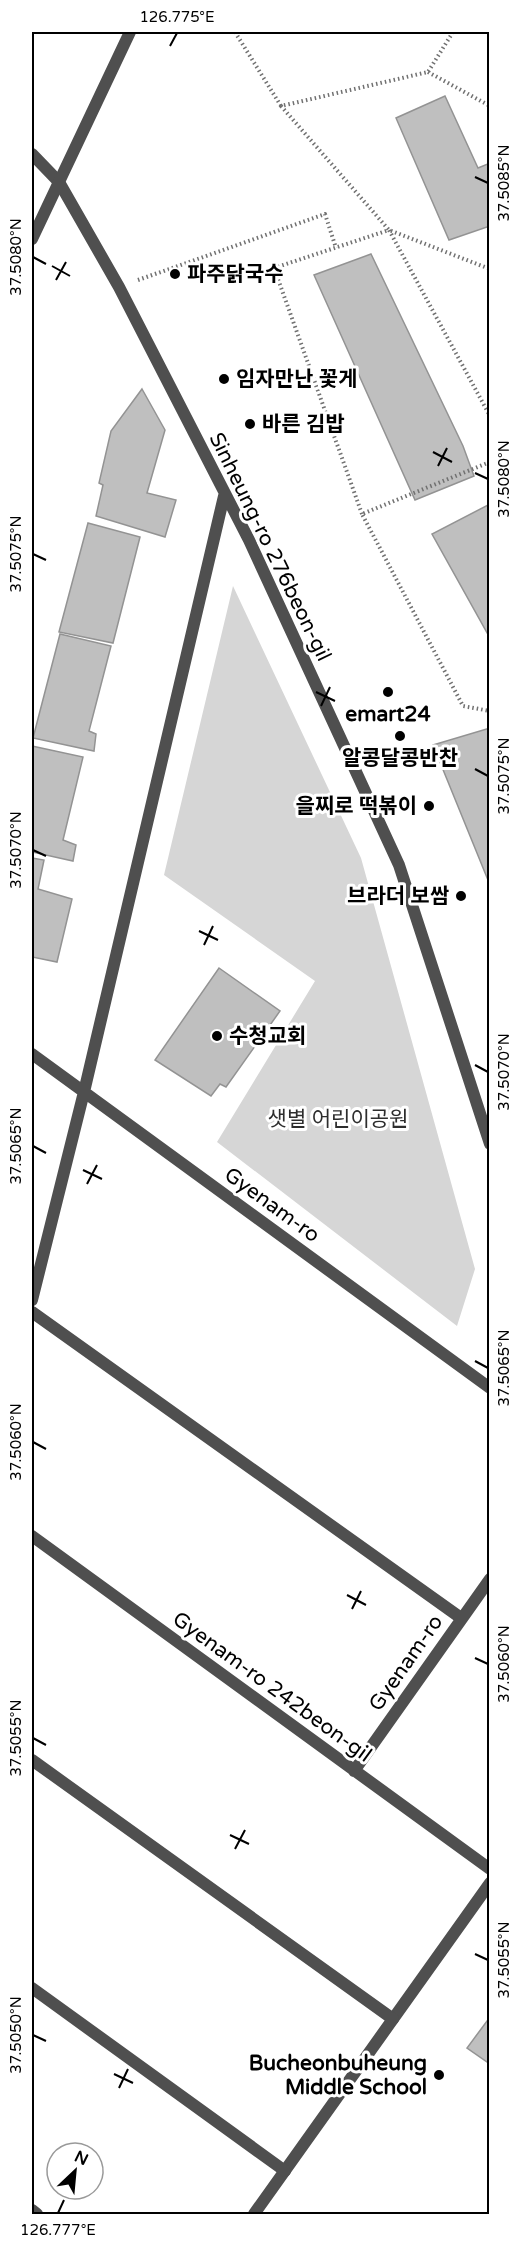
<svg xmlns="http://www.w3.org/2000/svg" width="521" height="2246" font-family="'Varela Round','Noto Sans KR',sans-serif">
  <rect width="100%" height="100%" fill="#fff"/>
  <!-- green -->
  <path fill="#d6d6d6" d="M 233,586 L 361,858 L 475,1269 L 457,1326 L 217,1142 L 315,981 L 164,875 Z"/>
  <!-- building -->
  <path fill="#bfbfbf" stroke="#939393" stroke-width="1.5" d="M 445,96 L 478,168 L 490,163 L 490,226 L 449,240 L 396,118 Z
    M 371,254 L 463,446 L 474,476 L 415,500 L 314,275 Z
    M 142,389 L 165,430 L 147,493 L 176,500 L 165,537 L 96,516 L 103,485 L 99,483 L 111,431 Z
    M 490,504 L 490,638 L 432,534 Z
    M 88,523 L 140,537 L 113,643 L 59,632 Z
    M 60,634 L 111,646 L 89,731 L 96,734 L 94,751 L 33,738 Z
    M 490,728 L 490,885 L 433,745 Z
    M 32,746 L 83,757 L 63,840 L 76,845 L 73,861 L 32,852 Z
    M 32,858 L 44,860 L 38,889 L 72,899 L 57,962 L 32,957 Z
    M 219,968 L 280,1011 L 226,1087 L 220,1084 L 211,1096 L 155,1060 Z
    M 490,2017 L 490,2064 L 467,2048 Z"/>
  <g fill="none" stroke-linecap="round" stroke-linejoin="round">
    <!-- path -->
    <path stroke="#717171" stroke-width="4" stroke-dasharray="1.5 3" stroke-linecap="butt" d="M 235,32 L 281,106
      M 453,32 L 428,72 L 281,106 L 389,230 L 490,269
      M 428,72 L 490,106
      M 138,280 L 325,214 L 336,248
      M 490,462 L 362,514 L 463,706 L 490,711
      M 362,514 L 274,268 L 389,230 L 490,416"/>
    <!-- service -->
    <path stroke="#4f4f4f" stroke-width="12" d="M 32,2210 L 37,2214
      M 254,2214 L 490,1883"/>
    <!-- minor -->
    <path stroke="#4f4f4f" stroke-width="12" d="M 32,154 L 59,182 L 119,287 L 249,540 L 399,865 L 490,1144
      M 32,1054 L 490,1388
      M 32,1300 L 84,1092 L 224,496
      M 32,1312 L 461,1618
      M 32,1536 L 490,1869
      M 32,1760 L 393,2019
      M 354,1771 L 490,1579
      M 32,1988 L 285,2171"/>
    <!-- tertiary -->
    <path stroke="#4f4f4f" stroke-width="12" d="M 32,239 L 130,32"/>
  </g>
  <!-- ticks -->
  <path fill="none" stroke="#000" stroke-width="2" d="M 170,46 L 177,33M 475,177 L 488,183M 33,257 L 46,264M 52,266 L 70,276M 56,280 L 66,262M 433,452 L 452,462M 438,466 L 447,448M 475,473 L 488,479M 33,554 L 46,560M 316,692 L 335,701M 321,706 L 330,687M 475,769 L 488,776M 33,850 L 46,856M 199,931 L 218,940M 204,945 L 213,926M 475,1065 L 488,1072M 33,1146 L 46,1153M 83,1170 L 102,1179M 87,1184 L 97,1165M 475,1361 L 488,1368M 33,1442 L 46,1449M 347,1595 L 366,1605M 352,1609 L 361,1591M 475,1658 L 488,1664M 33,1738 L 46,1745M 230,1835 L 249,1844M 235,1849 L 245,1830M 475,1954 L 488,1960M 33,2035 L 46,2041M 114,2074 L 133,2083M 119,2088 L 128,2069M 58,2213 L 64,2200"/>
  <!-- markers -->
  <g fill="#000" stroke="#fff" stroke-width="2">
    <circle cx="175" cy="274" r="6"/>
    <circle cx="224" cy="379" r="6"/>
    <circle cx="250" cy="424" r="6"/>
    <circle cx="388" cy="692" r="6"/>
    <circle cx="400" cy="736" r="6"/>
    <circle cx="429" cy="806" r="6"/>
    <circle cx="461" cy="896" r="6"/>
    <circle cx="217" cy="1036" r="6"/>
    <circle cx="439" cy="2075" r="6"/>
  </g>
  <g text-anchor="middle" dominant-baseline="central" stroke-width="6" stroke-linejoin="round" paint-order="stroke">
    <!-- poi labels -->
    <g font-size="21" font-weight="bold" fill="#000" stroke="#fff" text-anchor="start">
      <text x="187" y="274">파주닭국수</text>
      <text x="236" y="379">임자만난 꽃게</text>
      <text x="262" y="424">바른 김밥</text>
      <text x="388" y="714" text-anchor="middle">emart24</text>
      <text x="400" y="758" text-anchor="middle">알콩달콩반찬</text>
      <text x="417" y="806" text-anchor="end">을찌로 떡볶이</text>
      <text x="449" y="896" text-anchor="end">브라더 보쌈</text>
      <text x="229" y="1036">수청교회</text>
      <text x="427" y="2063" text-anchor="end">Bucheonbuheung<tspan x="427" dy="24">Middle School</tspan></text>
    </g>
    <!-- street labels -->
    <g font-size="21" fill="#000" stroke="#fff">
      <text transform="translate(270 547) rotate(64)">Sinheung-ro 276beon-gil</text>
      <text transform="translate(272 1205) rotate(36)">Gyenam-ro</text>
      <text transform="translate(406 1663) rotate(-55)">Gyenam-ro</text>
      <text transform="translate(272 1687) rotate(36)">Gyenam-ro 242beon-gil</text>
    </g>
    <!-- park labels -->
    <g font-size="21" fill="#2d2d2d" stroke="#fff">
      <text x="338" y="1119">샛별 어린이공원</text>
    </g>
  </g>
  <!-- border -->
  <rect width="521" height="2246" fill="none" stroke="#ffffff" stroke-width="66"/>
  <!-- north arrow -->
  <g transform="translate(75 2171) rotate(26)"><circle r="28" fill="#ffffff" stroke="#999999" stroke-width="1.5"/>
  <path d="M0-4.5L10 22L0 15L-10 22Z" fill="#000000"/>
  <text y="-9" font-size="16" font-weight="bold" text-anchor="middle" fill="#000000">N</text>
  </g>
  <rect x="33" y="33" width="455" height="2180" fill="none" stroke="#000" stroke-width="2"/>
  <g font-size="15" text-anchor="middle" fill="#000">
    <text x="177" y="22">126.775°E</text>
    <text transform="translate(504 183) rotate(-90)" y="5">37.5085°N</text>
    <text transform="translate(16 257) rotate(-90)" y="5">37.5080°N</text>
    <text transform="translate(504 479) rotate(-90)" y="5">37.5080°N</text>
    <text transform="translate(16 554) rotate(-90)" y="5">37.5075°N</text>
    <text transform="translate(504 776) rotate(-90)" y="5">37.5075°N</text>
    <text transform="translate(16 850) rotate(-90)" y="5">37.5070°N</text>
    <text transform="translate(504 1072) rotate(-90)" y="5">37.5070°N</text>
    <text transform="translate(16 1146) rotate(-90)" y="5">37.5065°N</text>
    <text transform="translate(504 1368) rotate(-90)" y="5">37.5065°N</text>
    <text transform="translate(16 1442) rotate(-90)" y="5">37.5060°N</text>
    <text transform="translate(504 1664) rotate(-90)" y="5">37.5060°N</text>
    <text transform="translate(16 1738) rotate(-90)" y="5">37.5055°N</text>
    <text transform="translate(504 1960) rotate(-90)" y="5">37.5055°N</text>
    <text transform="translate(16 2035) rotate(-90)" y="5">37.5050°N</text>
    <text x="58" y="2235">126.777°E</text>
  </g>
</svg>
